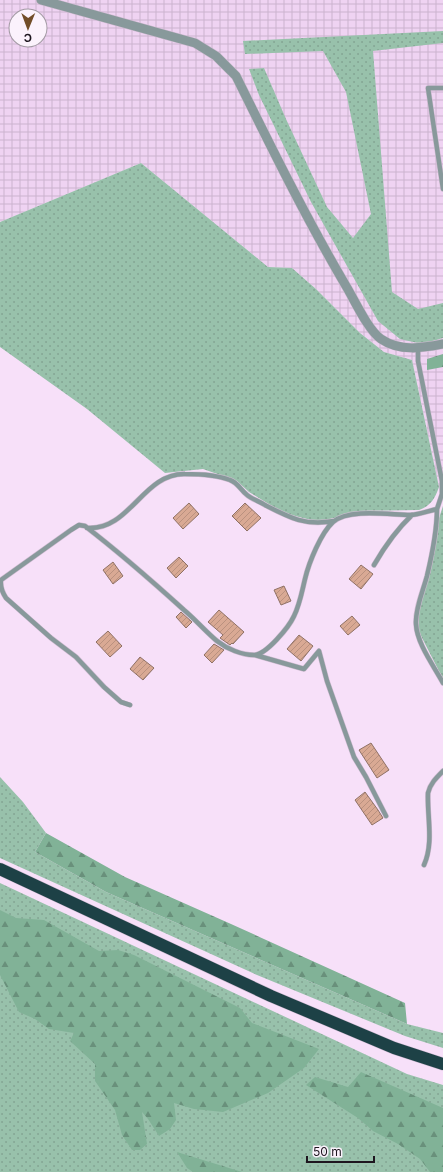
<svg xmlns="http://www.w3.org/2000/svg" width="443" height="1172" font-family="Inter,sans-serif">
  <defs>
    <pattern id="industrial-grid" width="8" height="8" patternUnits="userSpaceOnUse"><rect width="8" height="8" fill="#efd3f2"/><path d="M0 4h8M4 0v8" fill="none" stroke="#ccb4cf"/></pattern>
    <pattern id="green-dots" width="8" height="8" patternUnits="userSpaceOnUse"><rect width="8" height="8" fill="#98c1ab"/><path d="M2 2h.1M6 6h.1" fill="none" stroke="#83a593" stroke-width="1.8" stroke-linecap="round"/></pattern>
    <pattern id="forest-firs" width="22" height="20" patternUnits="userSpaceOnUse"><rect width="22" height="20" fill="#81b297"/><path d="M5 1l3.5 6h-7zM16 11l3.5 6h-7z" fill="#69907b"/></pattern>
    <pattern id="building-hatch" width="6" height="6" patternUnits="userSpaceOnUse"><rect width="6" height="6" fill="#d9a994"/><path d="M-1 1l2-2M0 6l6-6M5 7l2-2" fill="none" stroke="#ba917f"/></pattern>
  </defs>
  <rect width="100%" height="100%" fill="#f7e0f9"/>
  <!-- industrial -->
  <path fill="url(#industrial-grid)" fill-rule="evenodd" d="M 0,0 L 443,0 L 443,486 L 439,487 L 412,360 L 384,352 L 360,333 L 316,289 L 292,268 L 268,267 L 141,163 L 0,222 ZM 16,16 L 40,16 L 40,40 L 16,40 Z"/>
  <!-- green -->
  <path fill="url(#green-dots)" d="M 443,31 L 443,43 L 373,51 L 392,292 L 418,309 L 443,303 L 443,338 L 422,344 L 400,339 L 378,321 L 311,202 L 259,95 L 249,69 L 264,68 L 286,119 L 327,207 L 353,238 L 371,214 L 346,92 L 323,51 L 245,54 L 243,41 Z
    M 141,163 L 268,267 L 292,268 L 316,289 L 360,333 L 384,352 L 412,360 L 439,487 C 435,498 431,506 419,510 L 360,511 L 319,522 L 283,513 L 249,492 L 237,481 L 203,469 L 165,473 L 87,409 L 0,347 L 0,222 Z
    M 443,506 L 443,679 L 418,630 L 419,611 L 432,561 L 438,521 Z
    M 0,777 L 23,802 L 46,833 L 35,852 L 106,892 L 407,1024 L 443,1033 L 443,1048 L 405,1036 L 257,975 L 0,858 Z
    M 0,883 L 407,1074 L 443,1085 L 443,1172 L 0,1172 Z"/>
  <!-- forest -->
  <path fill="url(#forest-firs)" d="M 443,354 L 443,367 L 427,370 L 427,359 Z
    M 46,833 L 125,877 L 231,924 L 405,1003 L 407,1024 L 106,892 L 35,852 Z
    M 0,910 L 16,918 L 44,920 L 99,951 L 118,950 L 134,955 L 240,1008 L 252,1023 L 319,1049 L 304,1068 L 268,1093 L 223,1112 L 194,1109 L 174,1103 L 176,1120 L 170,1129 L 159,1136 L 148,1119 L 142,1112 L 147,1144 L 140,1150 L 132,1150 L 122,1135 L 115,1110 L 95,1081 L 95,1064 L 70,1041 L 74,1033 L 49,1029 L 35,1019 L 19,1012 L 0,975 Z
    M 361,1072 L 443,1108 L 443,1172 L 430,1172 L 420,1159 L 398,1144 L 373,1131 L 358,1118 L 306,1085 L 315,1077 L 348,1087 Z
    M 177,1152 L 242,1172 L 193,1172 L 187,1168 Z"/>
  <!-- building -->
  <path fill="url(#building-hatch)" stroke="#8f7165" d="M 189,503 L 199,514 L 183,529 L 173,518 Z
    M 245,503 L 261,518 L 247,531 L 232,516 Z
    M 179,557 L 188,566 L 176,578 L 167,568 Z
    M 113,562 L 123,576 L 113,584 L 103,570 Z
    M 361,565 L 373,574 L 361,589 L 349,579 Z
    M 284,586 L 291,601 L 281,605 L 274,590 Z
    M 219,610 L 244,632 L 233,644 L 232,643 L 230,645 L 220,638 L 223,635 L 208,622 Z
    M 181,612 L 192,622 L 186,628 L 176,617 Z
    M 352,616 L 360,625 L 348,635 L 340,626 Z
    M 108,631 L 122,646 L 110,657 L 96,642 Z
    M 299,635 L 313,646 L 301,661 L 287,649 Z
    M 214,644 L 224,650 L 212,663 L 204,655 Z
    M 140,657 L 154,668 L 143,680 L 130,669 Z
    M 371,743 L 389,770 L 377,778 L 359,750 Z
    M 365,792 L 378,810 L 383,818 L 372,825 L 355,800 Z"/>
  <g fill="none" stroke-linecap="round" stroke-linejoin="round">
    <defs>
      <path id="lane" d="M 443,88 L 428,88 L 443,189
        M 437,509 C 437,531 432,555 427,576 C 423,591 415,609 416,624 C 417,644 434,666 443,683
        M 87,528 C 130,531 143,473 185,474 C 199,474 217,475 230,480 C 237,482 241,490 246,494 C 251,499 259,501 265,505 C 290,518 305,526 334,521
        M 374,565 C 385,546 396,530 412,515
        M 255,655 L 304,669 L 319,651 L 327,681 L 354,757 L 366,777 L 386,816
        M 130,705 L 121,702 L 104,687 L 76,657 L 51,638 L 6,598 C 2,592 0,587 1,580 L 71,530 L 79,525 L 85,526 C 120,553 152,581 184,610 C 196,620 206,632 217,641 C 227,649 242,655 254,655 C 266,655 289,627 294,616 C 300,604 302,591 305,579 C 309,562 321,533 333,522 C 349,508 391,515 410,515 C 419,515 428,511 437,509 L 442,494 L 442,481 L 418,361 L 418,349
        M 424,865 C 434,843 427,817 428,793 C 430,784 436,778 443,771"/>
      <path id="street" d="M 41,0 L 195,43 L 216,56 L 236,76 C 271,147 306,218 346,286 C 355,301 368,330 381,339 C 400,352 423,348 443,344"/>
      <path id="highway" d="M 0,869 L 271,996 L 394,1048 L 443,1064"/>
    </defs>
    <!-- lane casing -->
    <use href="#lane" stroke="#d0bcd2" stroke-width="5.5"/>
    <!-- street casing -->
    <use href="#street" stroke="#d0bcd2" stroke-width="10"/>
    <!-- highway casing -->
    <use href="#highway" stroke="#d0bcd2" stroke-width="13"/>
    <!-- lane -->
    <use href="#lane" stroke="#88999b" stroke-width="4.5"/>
    <!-- street -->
    <use href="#street" stroke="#88999b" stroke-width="9"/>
    <!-- highway -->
    <use href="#highway" stroke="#1d4146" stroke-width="12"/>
  </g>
  <!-- north arrow -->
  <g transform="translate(28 28) rotate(181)"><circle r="19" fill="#fbf2fc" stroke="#a39aa4"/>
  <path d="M0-3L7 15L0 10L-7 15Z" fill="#724d28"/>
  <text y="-6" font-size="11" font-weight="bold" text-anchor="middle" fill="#1e161f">С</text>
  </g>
  <!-- scale -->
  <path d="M307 1156v6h67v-6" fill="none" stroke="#1e161f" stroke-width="2"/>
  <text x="313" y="1156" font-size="12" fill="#1e161f" stroke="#fbf2fc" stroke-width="3" paint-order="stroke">50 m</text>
</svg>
